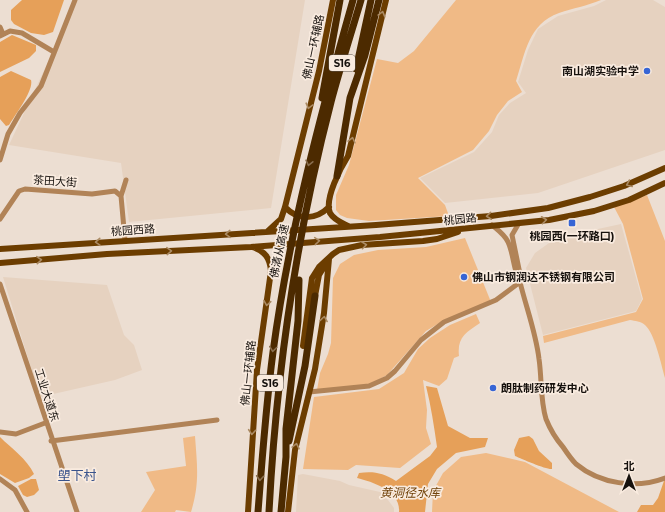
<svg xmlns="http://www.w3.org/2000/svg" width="665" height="512" font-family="Montserrat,'Noto Sans SC',sans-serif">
  <rect width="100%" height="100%" fill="#ecded2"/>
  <!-- built -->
  <path fill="#e6d2c0" d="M 77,0 L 305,0 L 271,208 L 129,222 L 121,163 L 9,145 Z
    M 606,0 L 653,0 L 665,7 L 665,150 L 538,193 L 445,203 L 420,178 L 474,152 L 492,132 L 499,115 L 510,103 L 526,93 L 518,82 L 528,50 L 538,29 L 558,16 L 594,6 Z
    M 621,224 L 642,299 L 636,311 L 543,335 L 526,268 L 535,253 L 556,238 Z
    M 3,277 L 107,285 L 124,335 L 134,345 L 142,370 L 115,380 L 40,397 Z
    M 303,474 L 340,481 L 349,485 L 380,492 L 388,500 L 394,508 L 394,512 L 296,512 L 298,475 Z"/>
  <!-- green -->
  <path fill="#f0ba86" d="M 456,0 L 601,0 C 587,6 573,8 559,13 C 528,24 525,54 516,81 L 522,92 L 508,101 L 497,115 L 489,131 L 473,150 L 418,178 L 445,205 L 449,216 L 369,221 L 347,218 L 340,215 L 336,210 L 336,195 L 349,165 L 377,59 L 398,63 L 414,51 Z
    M 647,195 L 665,241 L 665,378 C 661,364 655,334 645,325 C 641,321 635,321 630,320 L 544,343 L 543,336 L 636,312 L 643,299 L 623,224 L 614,207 Z
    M 465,238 L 491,302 L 446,319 L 426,331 L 387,375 L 368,385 L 317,390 L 320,373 L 328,354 L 331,343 L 333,278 L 340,264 L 354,255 L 378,250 L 426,247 Z
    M 476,314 L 480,323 C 465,333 457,338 459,356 L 454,358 L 447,379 L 439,386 L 423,380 L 427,410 L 426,428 L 431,444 L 400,468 L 356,465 L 348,470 L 303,469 L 314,397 L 379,389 L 404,373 L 418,349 L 430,338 L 450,325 Z
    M 195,436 C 197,465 200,483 191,512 L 176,510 L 175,512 L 141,512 L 155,490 L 146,472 L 186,466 L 183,438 Z
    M 486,453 L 525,462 L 619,512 L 432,512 L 433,491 L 443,473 L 461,457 Z"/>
  <!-- water -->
  <path fill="#e6a059" d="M 22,0 L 64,0 L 53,32 L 44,35 L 31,33 L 14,24 L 11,20 L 11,10 Z
    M 12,35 L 36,45 L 36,51 L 29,58 L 0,72 L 0,42 Z
    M 11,71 L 31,80 C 34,90 15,115 9,125 L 6,126 L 0,119 L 0,77 Z
    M 426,386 L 437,388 L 448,426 L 470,438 L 488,438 L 485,447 L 456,453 L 437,469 L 428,484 L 425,512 L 399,512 C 401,491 373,482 357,478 L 359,473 C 374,471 383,473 396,481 L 430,456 L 437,447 C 434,426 431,406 426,386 Z
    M 529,436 L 533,439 L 539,451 L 552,463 L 552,469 C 547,470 522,459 515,456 L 514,450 L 519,438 Z
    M 0,437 C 11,448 27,459 34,474 L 29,478 L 15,483 L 0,474 Z
    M 665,478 L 665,512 L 637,512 L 641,505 L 653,505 L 658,498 Z
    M 31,479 L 36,479 L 39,490 L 34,495 L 27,497 L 23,495 L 18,486 Z"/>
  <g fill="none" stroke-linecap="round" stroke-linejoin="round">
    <!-- minor -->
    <path stroke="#b18357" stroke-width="5" d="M 0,27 L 3,34
      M 0,36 L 10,31 L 22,33 L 54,52
      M 0,160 L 8,134 L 20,113 L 41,86 L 75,0
      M 0,219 L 19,191 L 25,189 L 92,194 L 115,191 L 121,196
      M 492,225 C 498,230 505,235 508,242 C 514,255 513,269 520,282 L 520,274 L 512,235 L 519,223
      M 125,240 L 121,196 L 126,180
      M 0,284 L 77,512
      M 309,392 L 369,386 L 387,378 L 395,371 L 421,340 L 444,322 L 496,300 L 520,282 C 526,307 536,333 539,359 C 542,379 540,399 546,419 C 550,429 556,439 563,447 C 567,453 571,459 576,464 C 600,484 636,489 665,478
      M 0,432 L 16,434 L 45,423
      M 51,441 L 217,420
      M 0,479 L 15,490 L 27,512"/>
    <!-- major -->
    <path stroke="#6c3d00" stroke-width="6" d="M 285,207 C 298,221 316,220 329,207
      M 348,226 C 342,223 334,220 330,213 C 324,199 341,167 348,156 L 386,0
      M 268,231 L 281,219 L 285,207 L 319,71 L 333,0
      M 0,249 L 376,225 L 491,216 L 548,208 L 590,197 L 624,186 L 665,168
      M 0,263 L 107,254 L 251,247 L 380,237 L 549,220 L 594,211 L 629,200 L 665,183
      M 315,296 L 319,275 L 327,262
      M 303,346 L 312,278 L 319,267 L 333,254 L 339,250 L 362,245 L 423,241 L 437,239 L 458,232
      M 248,512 L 257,370 L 271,271 C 270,258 265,251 252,247
      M 288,512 L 295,450 L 315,369 L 324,313 L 329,259"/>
    <!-- highway -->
    <path stroke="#4c2a00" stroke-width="7" d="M 356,69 L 371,0
      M 322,98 L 340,0
      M 337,176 L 350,98 L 365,55 L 379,0
      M 289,441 L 305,366 L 315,296
      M 258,512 C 262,459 266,405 273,352 C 289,233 320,116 353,0
      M 269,512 C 276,376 297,233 331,102 C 340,68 351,34 361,0
      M 281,512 L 286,457 L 286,429 L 298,321 L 299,280"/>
  </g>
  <!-- one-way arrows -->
  <defs><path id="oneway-chevron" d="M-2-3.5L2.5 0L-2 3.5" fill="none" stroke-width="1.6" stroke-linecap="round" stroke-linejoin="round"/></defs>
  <g stroke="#ab8b64">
    <use href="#oneway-chevron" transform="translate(382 14) rotate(-75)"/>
    <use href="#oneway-chevron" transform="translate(309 106) rotate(105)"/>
    <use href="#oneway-chevron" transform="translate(352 140) rotate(-77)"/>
    <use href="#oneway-chevron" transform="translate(629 184) rotate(157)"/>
    <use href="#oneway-chevron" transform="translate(489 216) rotate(174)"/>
    <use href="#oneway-chevron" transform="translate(544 220) rotate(-7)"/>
    <use href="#oneway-chevron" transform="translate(228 234) rotate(177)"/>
    <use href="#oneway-chevron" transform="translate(317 241) rotate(-5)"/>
    <use href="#oneway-chevron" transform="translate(98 242) rotate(176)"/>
    <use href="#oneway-chevron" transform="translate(364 245) rotate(-7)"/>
    <use href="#oneway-chevron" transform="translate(169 251) rotate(-3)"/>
    <use href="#oneway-chevron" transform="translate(39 260) rotate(-5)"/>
    <use href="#oneway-chevron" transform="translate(267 303) rotate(99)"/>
    <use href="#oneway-chevron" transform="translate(324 319) rotate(-81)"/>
    <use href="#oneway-chevron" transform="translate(252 432) rotate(95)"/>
    <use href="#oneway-chevron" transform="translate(296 446) rotate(-78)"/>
  </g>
  <g stroke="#896e4e">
    <use href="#oneway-chevron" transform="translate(309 163) rotate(103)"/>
    <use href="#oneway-chevron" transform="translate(273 349) rotate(98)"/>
    <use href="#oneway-chevron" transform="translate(260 478) rotate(94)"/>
  </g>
  <!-- markers -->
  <g fill="#3765d5" stroke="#f9ebdf" stroke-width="1.5">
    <circle cx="647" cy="71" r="4"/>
    <rect x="568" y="219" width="8" height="8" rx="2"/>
    <circle cx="464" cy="277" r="4"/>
    <circle cx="493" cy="388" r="4"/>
  </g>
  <g text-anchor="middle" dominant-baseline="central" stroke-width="3.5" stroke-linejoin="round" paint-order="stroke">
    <!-- shield labels -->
    <g fill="#f9ebdf" stroke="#5a524c" stroke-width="1">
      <rect x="329" y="55" width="26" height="16" rx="3"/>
      <rect x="257" y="375" width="26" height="16" rx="3"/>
    </g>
    <g font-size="10" font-weight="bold" fill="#16110d">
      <text x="342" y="63">S16</text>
      <text x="270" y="383">S16</text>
    </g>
    <!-- street labels -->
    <g font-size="11" fill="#16110d" stroke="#f9ebdf">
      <text transform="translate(313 47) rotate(-78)">佛山一环辅路</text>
      <text transform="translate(55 181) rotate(4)">茶田大街</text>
      <text transform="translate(460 219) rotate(-6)">桃园路</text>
      <text transform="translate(133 230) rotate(-4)">桃园西路</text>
      <text transform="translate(279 251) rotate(-78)">佛清从高速</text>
      <text transform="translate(248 373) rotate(-84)">佛山一环辅路</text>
      <text transform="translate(47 395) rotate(72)">工业大道东</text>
    </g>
    <!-- poi labels -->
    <g font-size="11" font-weight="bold" fill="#16110d" stroke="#f9ebdf" text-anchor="start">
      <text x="639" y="71" text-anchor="end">南山湖实验中学</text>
      <text x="572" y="236" text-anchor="middle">桃园西(一环路口)</text>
      <text x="472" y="277">佛山市钢润达不锈钢有限公司</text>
      <text x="501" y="388">朗肽制药研发中心</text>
    </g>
    <!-- water labels -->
    <g font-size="12" font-style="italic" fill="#71430b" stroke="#f9ebdf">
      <text x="410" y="492">黄洞径水库</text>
    </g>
    <!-- quarter labels -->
    <g font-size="13" fill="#39538c" stroke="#f9ebdf">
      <text x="77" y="475">塱下村</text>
    </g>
  </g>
  <!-- north arrow -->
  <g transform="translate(629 476)" stroke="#f9ebdf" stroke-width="3" paint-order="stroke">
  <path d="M0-3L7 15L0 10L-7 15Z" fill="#16110d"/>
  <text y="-6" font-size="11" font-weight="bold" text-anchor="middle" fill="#16110d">北</text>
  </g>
</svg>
